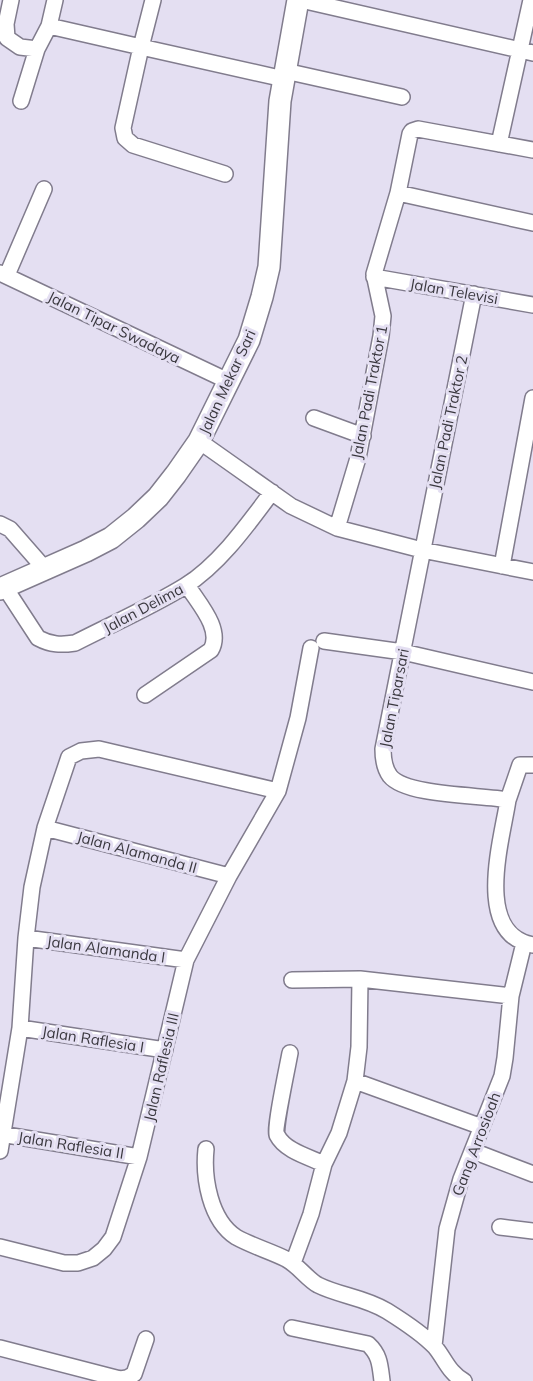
<svg xmlns="http://www.w3.org/2000/svg" width="533" height="1381" font-family="Mulish,sans-serif">
  <rect width="100%" height="100%" fill="#e4dff2"/>
  <g fill="none" stroke-linecap="round" stroke-linejoin="round">
    <defs>
      <path id="street" d="M 11,0 L 6,24 L 7,38 L 20,47 L 37,49
        M 153,0 L 141,47 L 284,79
        M 301,0 L 533,53
        M 49,26 L 55,0
        M 285,71 L 402,97
        M 21,101 L 37,49 L 49,26 L 141,47 L 123,128 L 125,138 L 133,145 L 225,174
        M 499,144 L 531,0
        M 398,193 L 533,223
        M 0,273 L 228,381
        M 7,275 L 44,189
        M 374,277 L 533,305
        M 474,294 L 383,749 C 383,758 384,768 390,776 C 406,796 481,795 508,800 C 502,840 473,934 533,945
        M 314,418 L 363,436
        M 199,441 L 291,506 L 337,528 L 422,550 L 533,572
        M 0,524 L 10,529 L 45,569
        M 337,528 L 358,458 L 381,336 L 383,316 L 374,274 L 398,193 L 410,134 L 412,131 L 418,129 L 533,150
        M 502,566 L 533,398
        M 4,586 L 38,638 C 51,645 61,645 75,643 C 112,624 151,607 185,586 C 220,564 248,524 272,492
        M 324,641 L 403,652 L 533,682
        M 145,695 L 211,650 C 223,629 198,603 187,585
        M 508,800 L 520,765 L 533,765
        M 45,828 L 229,876
        M 26,938 L 186,960
        M 360,979 L 511,996
        M 292,980 L 360,979 L 359,1047 L 355,1081 L 339,1133 L 324,1164 L 311,1214 L 293,1263
        M 20,1028 L 165,1050
        M 290,1053 C 288,1064 274,1130 277,1135 C 285,1151 309,1157 324,1164
        M 355,1081 L 482,1127
        M 0,1134 L 139,1157
        M 206,1149 C 203,1178 210,1220 236,1237 C 252,1246 270,1251 286,1259 C 299,1266 307,1279 318,1285 C 340,1296 364,1297 387,1311 C 403,1321 422,1333 435,1347 C 445,1359 449,1373 464,1381
        M 0,1151 L 20,1028 L 26,938 L 32,887 L 45,828 L 69,757 L 81,751 L 99,749 L 278,791
        M 473,1151 L 533,1174
        M 500,1227 L 533,1231
        M 0,1247 L 64,1263 L 78,1263 L 93,1258 L 104,1249 L 113,1237 L 139,1157 L 186,960 L 229,876 L 278,791 L 298,718 L 311,648
        M 292,1328 L 368,1344 C 380,1355 380,1365 382,1381
        M 434,1346 L 447,1229 L 461,1179 L 502,1076 L 505,1058 L 511,996 L 524,943
        M 0,1348 L 120,1379 L 127,1378 L 134,1374 L 146,1339"/>
      <path id="secondary" d="M 0,589 L 86,551 L 111,538 L 136,518 L 158,497 L 176,474 L 199,441 L 249,340 L 262,297 L 269,267 L 280,101 L 298,0"/>
    </defs>
    <!-- street casing -->
    <use href="#street" stroke="#817c8d" stroke-width="18"/>
    <!-- secondary casing -->
    <use href="#secondary" stroke="#817c8d" stroke-width="24"/>
    <!-- street -->
    <use href="#street" stroke="#fff" stroke-width="15"/>
    <!-- secondary -->
    <use href="#secondary" stroke="#fff" stroke-width="21"/>
  </g>
  <g text-anchor="middle" dominant-baseline="central" stroke-width="6" stroke-linejoin="round" paint-order="stroke">
    <!-- street labels -->
    <g font-size="15" fill="#3a383f" stroke="#e4dff2">
      <text transform="translate(454 291) rotate(10)">Jalan Televisi</text>
      <text transform="translate(114 327) rotate(26)">Jalan Tipar Swadaya</text>
      <text transform="translate(227 382) rotate(-65)">Jalan Mekar Sari</text>
      <text transform="translate(369 392) rotate(-79)">Jalan Padi Traktor 1</text>
      <text transform="translate(448 422) rotate(-78)">Jalan Padi Traktor 2</text>
      <text transform="translate(143 608) rotate(-28)">Jalan Delima</text>
      <text transform="translate(394 698) rotate(-79)">Jalan Tiparsari</text>
      <text transform="translate(137 852) rotate(15)">Jalan Alamanda II</text>
      <text transform="translate(106 949) rotate(8)">Jalan Alamanda I</text>
      <text transform="translate(93 1039) rotate(9)">Jalan Raflesia I</text>
      <text transform="translate(161 1067) rotate(-77)">Jalan Raflesia III</text>
      <text transform="translate(476 1144) rotate(-69)">Gang Arrosioah</text>
      <text transform="translate(71 1145) rotate(9)">Jalan Raflesia II</text>
    </g>
  </g>
</svg>
